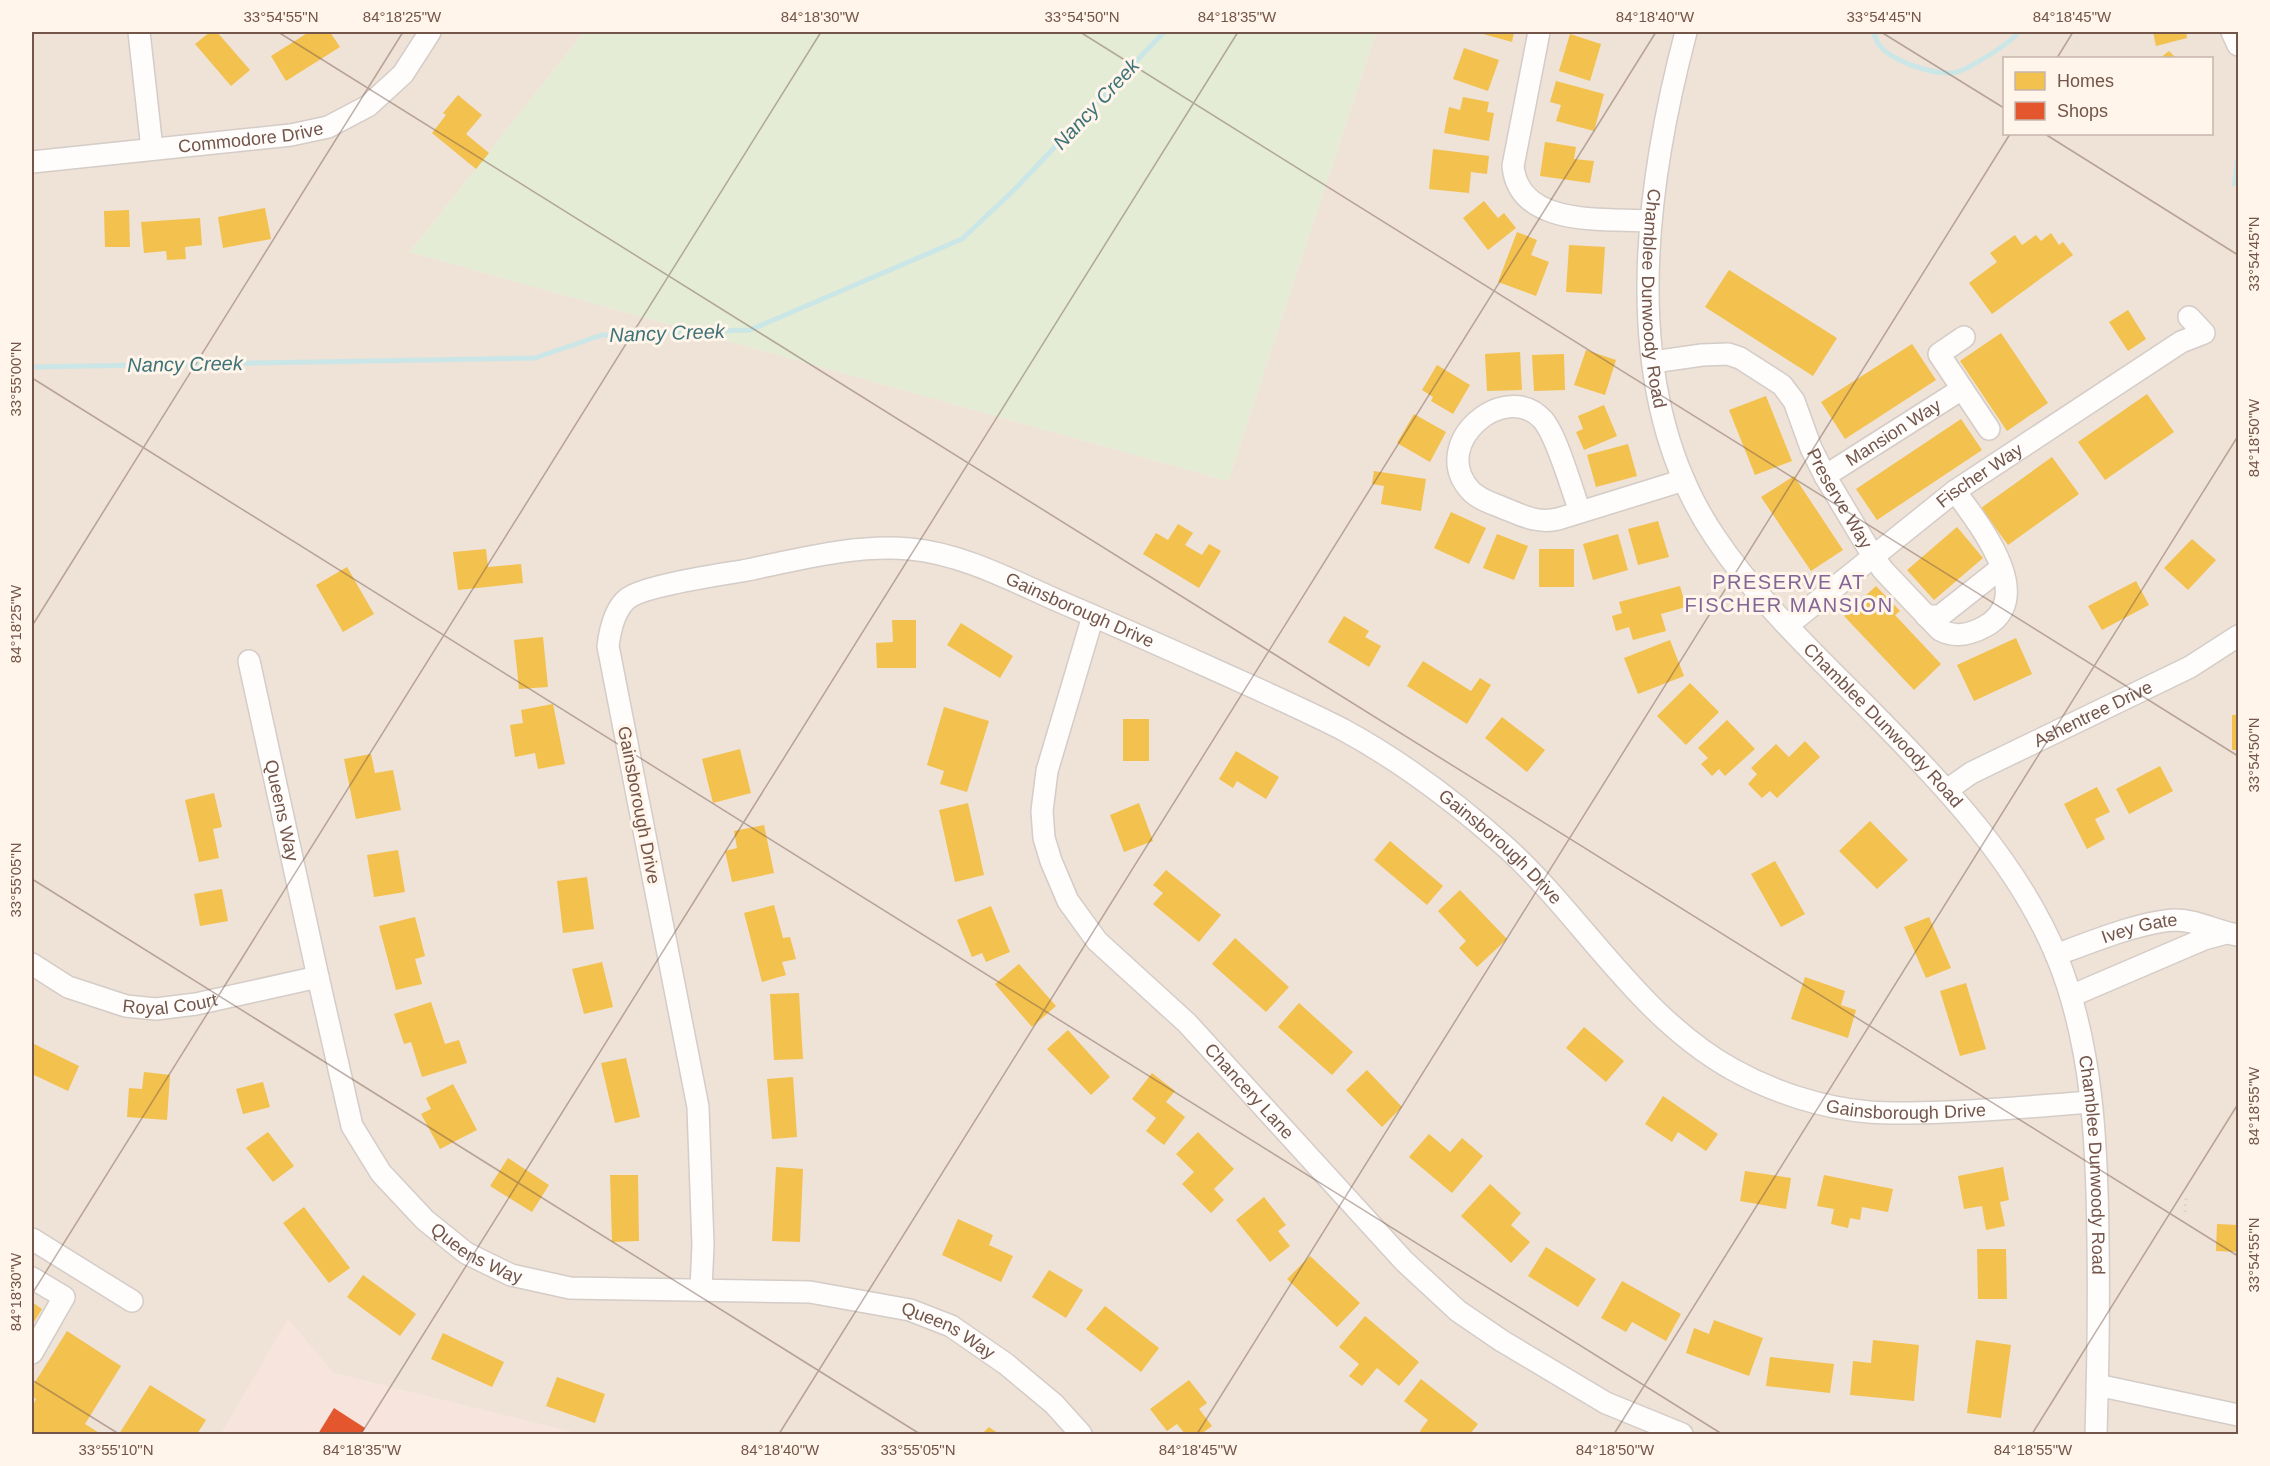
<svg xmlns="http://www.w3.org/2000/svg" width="2270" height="1466" font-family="Helvetica,sans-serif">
  <rect width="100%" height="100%" fill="#f6f0ea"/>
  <!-- residential -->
  <path fill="#efe2d7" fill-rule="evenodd" d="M 32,32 L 584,32 L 410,252 L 1228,481 L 1376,32 L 2238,32 L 2238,1434 L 580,1434 L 333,1373 L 288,1320 L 221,1434 L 32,1434 ZM 2004,58 L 2212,58 L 2212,134 L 2004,134 Z"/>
  <!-- commercial -->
  <path fill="#f6e4dd" d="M 288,1319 L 334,1373 L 580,1434 L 221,1434 Z"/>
  <!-- green -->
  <path fill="#e4ecd5" d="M 584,32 L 1376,32 L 1228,481 L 410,252 Z"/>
  <!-- water -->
  <path fill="#cbe6e6" d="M 2235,160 L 2238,161 L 2238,186 L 2232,186 Z"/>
  <!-- homes -->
  <path fill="#f2c14e" d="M 210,32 L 217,32 L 250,70 L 231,86 L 195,44 Z
    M 309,32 L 330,32 L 340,47 L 286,81 L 271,56 Z
    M 1476,32 L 1514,32 L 1512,42 Z
    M 2153,32 L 2186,32 L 2187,38 L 2156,46 Z
    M 1570,34 L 1601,44 L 1590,81 L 1559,71 Z
    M 1464,48 L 1499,60 L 1488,91 L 1453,79 Z
    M 2169,51 L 2176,58 L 2160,58 Z
    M 1556,81 L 1604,94 L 1594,131 L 1556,121 L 1561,105 L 1550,102 Z
    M 458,95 L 482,115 L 466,134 L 489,153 L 476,169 L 432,133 L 446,115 L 443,113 Z
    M 1463,97 L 1489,102 L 1487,112 L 1494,113 L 1489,141 L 1444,133 L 1449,107 L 1460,110 Z
    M 1545,142 L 1576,147 L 1574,159 L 1594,161 L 1590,183 L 1540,176 Z
    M 1433,149 L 1489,156 L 1487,174 L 1471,172 L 1469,193 L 1429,189 Z
    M 1484,201 L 1498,218 L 1504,213 L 1516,228 L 1488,250 L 1463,218 Z
    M 265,208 L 271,239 L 223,248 L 218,217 Z
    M 129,210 L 130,247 L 105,247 L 104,211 Z
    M 200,218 L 202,245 L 185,247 L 186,259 L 167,260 L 166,251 L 144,253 L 141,222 Z
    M 1517,232 L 1537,240 L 1531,255 L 1549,262 L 1536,296 L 1498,282 Z
    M 2051,233 L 2059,245 L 2063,242 L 2073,255 L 1992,314 L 1969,283 L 1997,262 L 1990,253 L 2015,235 L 2022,245 L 2036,235 L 2041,241 Z
    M 1569,245 L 1605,247 L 1602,294 L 1566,292 Z
    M 1729,270 L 1837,338 L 1813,376 L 1705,307 Z
    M 2128,310 L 2146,339 L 2128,351 L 2109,322 Z
    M 2001,333 L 2048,403 L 2007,431 L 1960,361 Z
    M 1912,344 L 1936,380 L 1845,439 L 1821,402 Z
    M 1586,350 L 1616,360 L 1605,395 L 1574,385 Z
    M 1520,352 L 1522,390 L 1487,391 L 1485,354 Z
    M 1564,354 L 1565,390 L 1534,391 L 1532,355 Z
    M 1437,365 L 1470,385 L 1453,414 L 1431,401 L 1433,397 L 1422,390 Z
    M 2147,394 L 2174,432 L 2105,480 L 2078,442 Z
    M 1766,396 L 1792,461 L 1755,475 L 1729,410 Z
    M 1604,405 L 1617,436 L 1584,450 L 1576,432 L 1583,429 L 1578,416 Z
    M 1414,414 L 1446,432 L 1430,462 L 1397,443 Z
    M 1961,419 L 1982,450 L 1877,520 L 1856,489 Z
    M 1628,444 L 1637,476 L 1596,487 L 1587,455 Z
    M 2052,457 L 2079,494 L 2008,545 L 1981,508 Z
    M 1374,471 L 1426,479 L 1421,511 L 1381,504 L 1384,486 L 1372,484 Z
    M 1794,476 L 1843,550 L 1811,571 L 1761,497 Z
    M 1451,512 L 1486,528 L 1469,564 L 1434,548 Z
    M 1658,521 L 1669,557 L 1638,565 L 1628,529 Z
    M 1178,524 L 1193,533 L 1185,545 L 1202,555 L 1209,544 L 1221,551 L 1199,588 L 1143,554 L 1156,533 L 1168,540 Z
    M 1957,527 L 1983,558 L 1934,600 L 1907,570 Z
    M 1497,534 L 1528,546 L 1514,580 L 1483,568 Z
    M 1618,534 L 1628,570 L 1593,580 L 1583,544 Z
    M 2192,539 L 2216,560 L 2188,590 L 2164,568 Z
    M 486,549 L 488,567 L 521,564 L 523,583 L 458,590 L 453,552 Z
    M 1539,549 L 1574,549 L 1574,587 L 1539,587 Z
    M 347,567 L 374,614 L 343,632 L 316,585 Z
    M 2136,581 L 2149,605 L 2102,630 L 2088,606 Z
    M 1680,586 L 1686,607 L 1661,614 L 1666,631 L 1633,640 L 1629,627 L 1616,631 L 1612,616 L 1622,613 L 1619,602 Z
    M 1876,586 L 1900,611 L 1895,615 L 1941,664 L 1914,690 L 1844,616 Z
    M 1344,616 L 1369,631 L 1365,637 L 1381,646 L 1369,667 L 1328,642 Z
    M 892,620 L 916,620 L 916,668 L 877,668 L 876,643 L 893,642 Z
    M 961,623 L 1013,656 L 1000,678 L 947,645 Z
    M 543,637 L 548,687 L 519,689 L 514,640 Z
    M 2016,638 L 2032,674 L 1974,701 L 1957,665 Z
    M 1670,640 L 1684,676 L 1638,694 L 1624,658 Z
    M 1423,661 L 1471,691 L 1480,678 L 1491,685 L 1467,724 L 1407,686 Z
    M 1690,683 L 1719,712 L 1686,745 L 1657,716 Z
    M 553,704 L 565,764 L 538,769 L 535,753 L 515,757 L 510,725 L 523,723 L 521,710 Z
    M 944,707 L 989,721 L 967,792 L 940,784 L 944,771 L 927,765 Z
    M 2232,715 L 2238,715 L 2238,750 L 2232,750 Z
    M 1502,717 L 1545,750 L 1527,772 L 1485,738 Z
    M 1123,719 L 1149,719 L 1149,761 L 1123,761 Z
    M 1727,720 L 1755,749 L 1725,776 L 1719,769 L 1712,776 L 1701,764 L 1708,758 L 1698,748 Z
    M 1805,741 L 1820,757 L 1777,798 L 1770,791 L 1762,798 L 1748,784 L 1757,774 L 1751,768 L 1776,744 L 1789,757 Z
    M 740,749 L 751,793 L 713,803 L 702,759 Z
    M 1236,751 L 1279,777 L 1266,799 L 1237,781 L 1233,788 L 1219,779 Z
    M 371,754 L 375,773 L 393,770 L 401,810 L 356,819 L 344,759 Z
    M 2160,766 L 2173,791 L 2129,814 L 2116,789 Z
    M 2097,787 L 2110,812 L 2095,819 L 2105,839 L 2087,849 L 2064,804 Z
    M 214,793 L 222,827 L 213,829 L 219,858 L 199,862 L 185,800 Z
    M 968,803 L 984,875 L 955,882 L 939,810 Z
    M 1139,803 L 1153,841 L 1124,852 L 1110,815 Z
    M 1870,821 L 1908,860 L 1877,889 L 1839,851 Z
    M 764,825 L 774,873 L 732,882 L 725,851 L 737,848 L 734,831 Z
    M 1390,841 L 1443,886 L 1427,905 L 1374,860 Z
    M 398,850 L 405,892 L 374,897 L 367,855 Z
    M 1775,861 L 1805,914 L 1781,927 L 1751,874 Z
    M 1166,870 L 1221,915 L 1199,942 L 1153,904 L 1163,893 L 1153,885 Z
    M 587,877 L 594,929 L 563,933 L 557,881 Z
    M 222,889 L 228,921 L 200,926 L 194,894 Z
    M 1460,890 L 1507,939 L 1477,967 L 1459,948 L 1466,941 L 1438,911 Z
    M 774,905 L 783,938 L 790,937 L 796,959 L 782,962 L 786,975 L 762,982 L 744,913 Z
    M 991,906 L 1010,952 L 986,962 L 982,953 L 972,957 L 957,920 Z
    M 415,917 L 425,956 L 415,959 L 422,984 L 396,990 L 379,926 Z
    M 1929,917 L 1951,968 L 1926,978 L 1904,927 Z
    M 1235,938 L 1289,987 L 1266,1012 L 1212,964 Z
    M 602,962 L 613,1007 L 584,1014 L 572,969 Z
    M 1019,964 L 1056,1006 L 1032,1027 L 995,984 Z
    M 1805,977 L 1845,991 L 1841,1005 L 1856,1010 L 1848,1038 L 1791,1019 Z
    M 1966,983 L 1986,1049 L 1960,1056 L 1940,991 Z
    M 799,993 L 803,1059 L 774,1060 L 770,994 Z
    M 431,1002 L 445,1044 L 459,1040 L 467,1063 L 422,1077 L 411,1042 L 404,1044 L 394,1014 Z
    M 1299,1003 L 1353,1052 L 1332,1075 L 1278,1027 Z
    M 1584,1027 L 1624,1061 L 1606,1082 L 1566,1048 Z
    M 1068,1030 L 1110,1077 L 1091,1095 L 1047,1049 Z
    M 32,1043 L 79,1066 L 68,1091 L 32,1074 Z
    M 626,1058 L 640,1117 L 615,1123 L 601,1063 Z
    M 1367,1070 L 1402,1107 L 1382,1127 L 1346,1090 Z
    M 144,1072 L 170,1075 L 167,1120 L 127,1117 L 129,1088 L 142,1089 Z
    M 1152,1073 L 1175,1091 L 1166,1102 L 1185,1117 L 1164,1145 L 1146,1131 L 1156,1118 L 1132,1099 Z
    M 793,1077 L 797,1137 L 772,1139 L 767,1079 Z
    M 263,1082 L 270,1107 L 243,1114 L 236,1089 Z
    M 453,1084 L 477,1130 L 440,1149 L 421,1114 L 431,1109 L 426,1098 Z
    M 1663,1096 L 1718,1134 L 1706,1151 L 1678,1132 L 1672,1142 L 1645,1124 Z
    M 268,1132 L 294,1166 L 273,1182 L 246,1148 Z
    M 1198,1132 L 1234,1169 L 1214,1189 L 1224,1200 L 1211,1213 L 1182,1184 L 1194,1172 L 1176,1154 Z
    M 1429,1134 L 1450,1152 L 1462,1138 L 1483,1156 L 1452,1193 L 1409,1157 Z
    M 508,1158 L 549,1185 L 532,1212 L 490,1186 Z
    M 776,1167 L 803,1169 L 800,1242 L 772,1241 Z
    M 2003,1167 L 2009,1200 L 2000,1202 L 2005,1226 L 1986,1230 L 1982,1206 L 1964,1209 L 1958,1176 Z
    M 1745,1171 L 1791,1178 L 1786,1209 L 1740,1201 Z
    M 610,1175 L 638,1175 L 639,1241 L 612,1242 Z
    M 1824,1175 L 1893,1189 L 1888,1212 L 1862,1207 L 1860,1220 L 1850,1218 L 1848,1228 L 1831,1224 L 1834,1209 L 1817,1206 Z
    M 1490,1184 L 1521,1213 L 1511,1225 L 1530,1242 L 1511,1263 L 1461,1216 Z
    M 1264,1197 L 1286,1225 L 1278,1231 L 1290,1246 L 1270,1262 L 1236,1220 Z
    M 304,1207 L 350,1268 L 329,1283 L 283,1223 Z
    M 958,1219 L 993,1235 L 989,1245 L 1013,1256 L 1001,1282 L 942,1255 Z
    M 2217,1224 L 2238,1225 L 2238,1252 L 2216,1251 Z
    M 1546,1247 L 1596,1279 L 1578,1307 L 1528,1276 Z
    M 1977,1249 L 2006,1249 L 2007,1299 L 1978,1299 Z
    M 1310,1256 L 1360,1303 L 1337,1327 L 1287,1279 Z
    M 1049,1270 L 1083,1290 L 1066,1318 L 1032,1297 Z
    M 363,1275 L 416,1314 L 400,1336 L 347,1297 Z
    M 1622,1281 L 1681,1314 L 1666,1341 L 1632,1322 L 1626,1332 L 1601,1318 Z
    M 32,1302 L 42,1309 L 32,1325 Z
    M 1105,1306 L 1159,1348 L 1141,1372 L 1086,1329 Z
    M 1365,1316 L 1419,1362 L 1399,1386 L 1377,1368 L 1362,1386 L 1349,1376 L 1359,1364 L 1339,1347 Z
    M 1714,1320 L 1763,1338 L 1749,1376 L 1686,1353 L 1694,1328 L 1709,1334 Z
    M 67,1331 L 121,1366 L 85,1424 L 101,1434 L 32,1434 L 32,1407 L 36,1399 L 32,1396 L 32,1387 Z
    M 443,1333 L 504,1362 L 492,1387 L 431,1359 Z
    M 1873,1340 L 1919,1345 L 1914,1401 L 1850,1395 L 1853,1361 L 1871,1363 Z
    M 1976,1340 L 2011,1345 L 2001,1418 L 1967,1413 Z
    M 1770,1357 L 1834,1364 L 1830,1393 L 1766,1386 Z
    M 557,1377 L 605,1394 L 595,1423 L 546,1406 Z
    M 1421,1379 L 1478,1424 L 1470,1434 L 1423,1434 L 1420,1431 L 1428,1420 L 1404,1401 Z
    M 1189,1380 L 1207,1403 L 1199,1409 L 1212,1426 L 1201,1434 L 1185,1434 L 1177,1424 L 1167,1431 L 1150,1409 Z
    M 150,1385 L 206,1420 L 197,1434 L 119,1434 Z
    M 989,1427 L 999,1434 L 982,1434 Z"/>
  <!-- shops -->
  <path fill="#e4572e" d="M 334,1408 L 365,1428 L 361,1434 L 318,1434 Z"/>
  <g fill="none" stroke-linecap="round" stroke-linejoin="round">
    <!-- stream -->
    <path stroke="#cbe6e6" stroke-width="5" d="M 1873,32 C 1875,35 1876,41 1879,45 C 1892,61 1930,74 1952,73 C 1963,73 2013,42 2018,32
      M 32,367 L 535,358 L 602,335 L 750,330 L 962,239 L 1014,190 L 1164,32"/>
    <defs>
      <g id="minor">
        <path d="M 139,32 L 152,149"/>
        <path d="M 1539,32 L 1513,166 C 1519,228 1605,218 1650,221"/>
        <path id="s1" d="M 1686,32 C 1644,191 1617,392 1715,537 C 1759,603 1820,659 1876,716 C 1946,787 2018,863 2057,957 C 2093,1045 2097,1146 2098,1240 C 2099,1305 2098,1370 2096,1434"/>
        <path d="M 2232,32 L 2238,45"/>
        <path id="s2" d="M 32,162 L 291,135 L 328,127 L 368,106 L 403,74 L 430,32"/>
        <path d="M 1964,337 L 1939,354 L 1989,429"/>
        <path id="s3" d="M 1653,362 L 1702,355 L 1728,354 L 1740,358 L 1782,385 L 1794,401 L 1811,448 L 1825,476 L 1873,556 L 1883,570 L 1940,630 C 1955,638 1969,635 1984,627 C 2039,598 1978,523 1955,491"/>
        <path id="s4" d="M 1825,476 L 1962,389"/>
        <path d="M 1580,512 C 1572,490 1557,436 1543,420 C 1506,378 1428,443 1470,490 C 1478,499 1491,503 1501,507 C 1521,515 1537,524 1558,519 L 1684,480"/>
        <path id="s5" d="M 1093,616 L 1047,771 L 1042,811 L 1044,838 L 1051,861 L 1068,901 L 1097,941 L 1187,1023 L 1404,1261 L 1458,1311 L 1502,1341 L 1606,1403 L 1682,1434"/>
        <path d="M 1926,616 L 1940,616 L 2001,568"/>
        <path id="s6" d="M 1788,625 L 1955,491 L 2181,342 L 2204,333 L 2189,317"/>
        <path id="s7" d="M 249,661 L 318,977 L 352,1126 L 381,1173 L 425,1220 L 466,1253 L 511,1275 L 570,1288 L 810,1292 L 910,1310 L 951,1326 L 1006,1364 L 1054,1404 L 1081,1434"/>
        <path id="s8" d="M 1947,790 L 1971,773 L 2190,667 L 2238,636"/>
        <path id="s9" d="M 2056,955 C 2088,943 2142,921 2176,920 C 2197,920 2217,932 2238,935"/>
        <path id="s10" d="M 32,964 L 68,987 L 126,1006 L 156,1009 L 196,1004 L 318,977"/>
        <path d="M 2071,996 L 2204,939 L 2226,933"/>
        <path d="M 32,1239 L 132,1301"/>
        <path d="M 32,1278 L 64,1297 L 32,1353"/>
        <path id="s11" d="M 701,1289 L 703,1245 L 698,1107 L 608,646 C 610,630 614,610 627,599 C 642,586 718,575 742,571 C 797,560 854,544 910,549 C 966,554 1020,585 1070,606 C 1117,626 1164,647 1211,668 C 1255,688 1299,707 1342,729 C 1401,761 1458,804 1508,849 C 1584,919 1639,1017 1732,1069 C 1773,1092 1822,1108 1869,1112 C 1895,1114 1920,1113 1946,1112 C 1994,1110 2042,1106 2090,1102"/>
        <path d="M 2097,1385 L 2238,1415"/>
      </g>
    </defs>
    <!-- minor casing -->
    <use href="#minor" stroke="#d4ccc7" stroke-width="24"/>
    <!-- path -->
    <path stroke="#dad0ce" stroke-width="3" stroke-dasharray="1.5 4.5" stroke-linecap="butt" d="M 1707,594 L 1714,600
      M 2185,1212 L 2186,1197"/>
    <!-- minor -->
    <use href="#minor" stroke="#fefdfc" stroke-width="21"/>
  </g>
  <!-- ticks -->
  <path fill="none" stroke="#74554a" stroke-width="1.5" stroke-opacity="0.45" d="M 278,32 L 2238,1256M 1080,32 L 2238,756M 1881,32 L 2004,108M 2057,58 L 2073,32M 2045,134 L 2238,255M 32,378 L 1722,1434M 32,626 L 403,32M 32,879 L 920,1434M 32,1294 L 821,32M 32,1380 L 119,1434M 361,1434 L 1238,32M 779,1434 L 1656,32M 1197,1434 L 2010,134M 1614,1434 L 2238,436M 2032,1434 L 2238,1104"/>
  <g text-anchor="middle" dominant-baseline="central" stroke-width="6" stroke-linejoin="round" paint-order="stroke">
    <!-- street labels -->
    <g font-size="18" fill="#74554a" stroke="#fff5ea">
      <text stroke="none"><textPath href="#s2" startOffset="220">Commodore Drive</textPath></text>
      <text stroke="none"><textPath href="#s1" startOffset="270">Chamblee Dunwoody Road</textPath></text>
      <text stroke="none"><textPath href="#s4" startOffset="81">Mansion Way</textPath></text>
      <text stroke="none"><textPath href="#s6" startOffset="243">Fischer Way</textPath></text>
      <text stroke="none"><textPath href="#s3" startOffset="266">Preserve Way</textPath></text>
      <text stroke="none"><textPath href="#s11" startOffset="1174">Gainsborough Drive</textPath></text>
      <text stroke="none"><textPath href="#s8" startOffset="165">Ashentree Drive</textPath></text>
      <text stroke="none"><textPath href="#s1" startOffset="774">Chamblee Dunwoody Road</textPath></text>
      <text transform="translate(639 805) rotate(79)">Gainsborough Drive</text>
      <text stroke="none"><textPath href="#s7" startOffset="153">Queens Way</textPath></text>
      <text stroke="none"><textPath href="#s11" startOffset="1660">Gainsborough Drive</textPath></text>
      <text stroke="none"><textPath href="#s9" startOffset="88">Ivey Gate</textPath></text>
      <text stroke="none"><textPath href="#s10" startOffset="148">Royal Court</textPath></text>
      <text stroke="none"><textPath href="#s5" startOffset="560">Chancery Lane</textPath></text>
      <text stroke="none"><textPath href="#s11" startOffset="2164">Gainsborough Drive</textPath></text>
      <text stroke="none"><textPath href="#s1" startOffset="1278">Chamblee Dunwoody Road</textPath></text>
      <text stroke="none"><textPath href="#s7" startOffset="658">Queens Way</textPath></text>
      <text stroke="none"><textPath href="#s7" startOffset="1144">Queens Way</textPath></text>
    </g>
    <!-- water labels -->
    <g font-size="20" font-style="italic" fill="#3e7479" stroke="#fff5ea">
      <text transform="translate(1096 104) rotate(-47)">Nancy Creek</text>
      <text transform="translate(667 333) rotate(-2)">Nancy Creek</text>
      <text transform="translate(185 364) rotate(-1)">Nancy Creek</text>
    </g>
    <!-- neighbourhood labels -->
    <g font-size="20" letter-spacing="1.5" fill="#826697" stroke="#fff5ea">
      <text x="1789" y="582">PRESERVE AT<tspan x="1789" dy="23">FISCHER MANSION</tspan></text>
    </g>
  </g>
  <!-- border -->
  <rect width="2270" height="1466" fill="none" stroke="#fff5ea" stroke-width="66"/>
  <!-- legend -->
  <rect x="2003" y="57" width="210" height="78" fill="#fff5ea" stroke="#c7b5aa" stroke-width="1.5"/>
  <rect x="2015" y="72" width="30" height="18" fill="#f2c14e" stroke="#c7b5aa" stroke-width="1.5"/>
  <text x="2057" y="87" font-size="18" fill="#74554a">Homes</text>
  <rect x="2015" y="102" width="30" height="18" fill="#e4572e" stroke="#c7b5aa" stroke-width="1.5"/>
  <text x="2057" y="117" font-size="18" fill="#74554a">Shops</text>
  <rect x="33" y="33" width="2204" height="1400" fill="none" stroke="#74554a" stroke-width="2"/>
  <g font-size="15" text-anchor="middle" fill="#74554a">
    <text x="281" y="22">33°54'55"N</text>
    <text x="402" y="22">84°18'25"W</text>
    <text x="820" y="22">84°18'30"W</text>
    <text x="1082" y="22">33°54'50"N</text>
    <text x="1237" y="22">84°18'35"W</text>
    <text x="1655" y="22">84°18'40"W</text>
    <text x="1884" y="22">33°54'45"N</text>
    <text x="2072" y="22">84°18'45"W</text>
    <text transform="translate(2254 254) rotate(-90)" y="5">33°54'45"N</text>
    <text transform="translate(16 379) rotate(-90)" y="5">33°55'00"N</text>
    <text transform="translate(2254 438) rotate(-90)" y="5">84°18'50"W</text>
    <text transform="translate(16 624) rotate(-90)" y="5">84°18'25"W</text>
    <text transform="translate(2254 755) rotate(-90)" y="5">33°54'50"N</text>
    <text transform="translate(16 880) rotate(-90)" y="5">33°55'05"N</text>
    <text transform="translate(2254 1106) rotate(-90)" y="5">84°18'55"W</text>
    <text transform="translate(2254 1255) rotate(-90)" y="5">33°54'55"N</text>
    <text transform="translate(16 1292) rotate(-90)" y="5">84°18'30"W</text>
    <text x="116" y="1455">33°55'10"N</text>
    <text x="362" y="1455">84°18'35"W</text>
    <text x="780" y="1455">84°18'40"W</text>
    <text x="918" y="1455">33°55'05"N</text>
    <text x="1198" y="1455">84°18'45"W</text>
    <text x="1615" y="1455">84°18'50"W</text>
    <text x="2033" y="1455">84°18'55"W</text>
  </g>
</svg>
